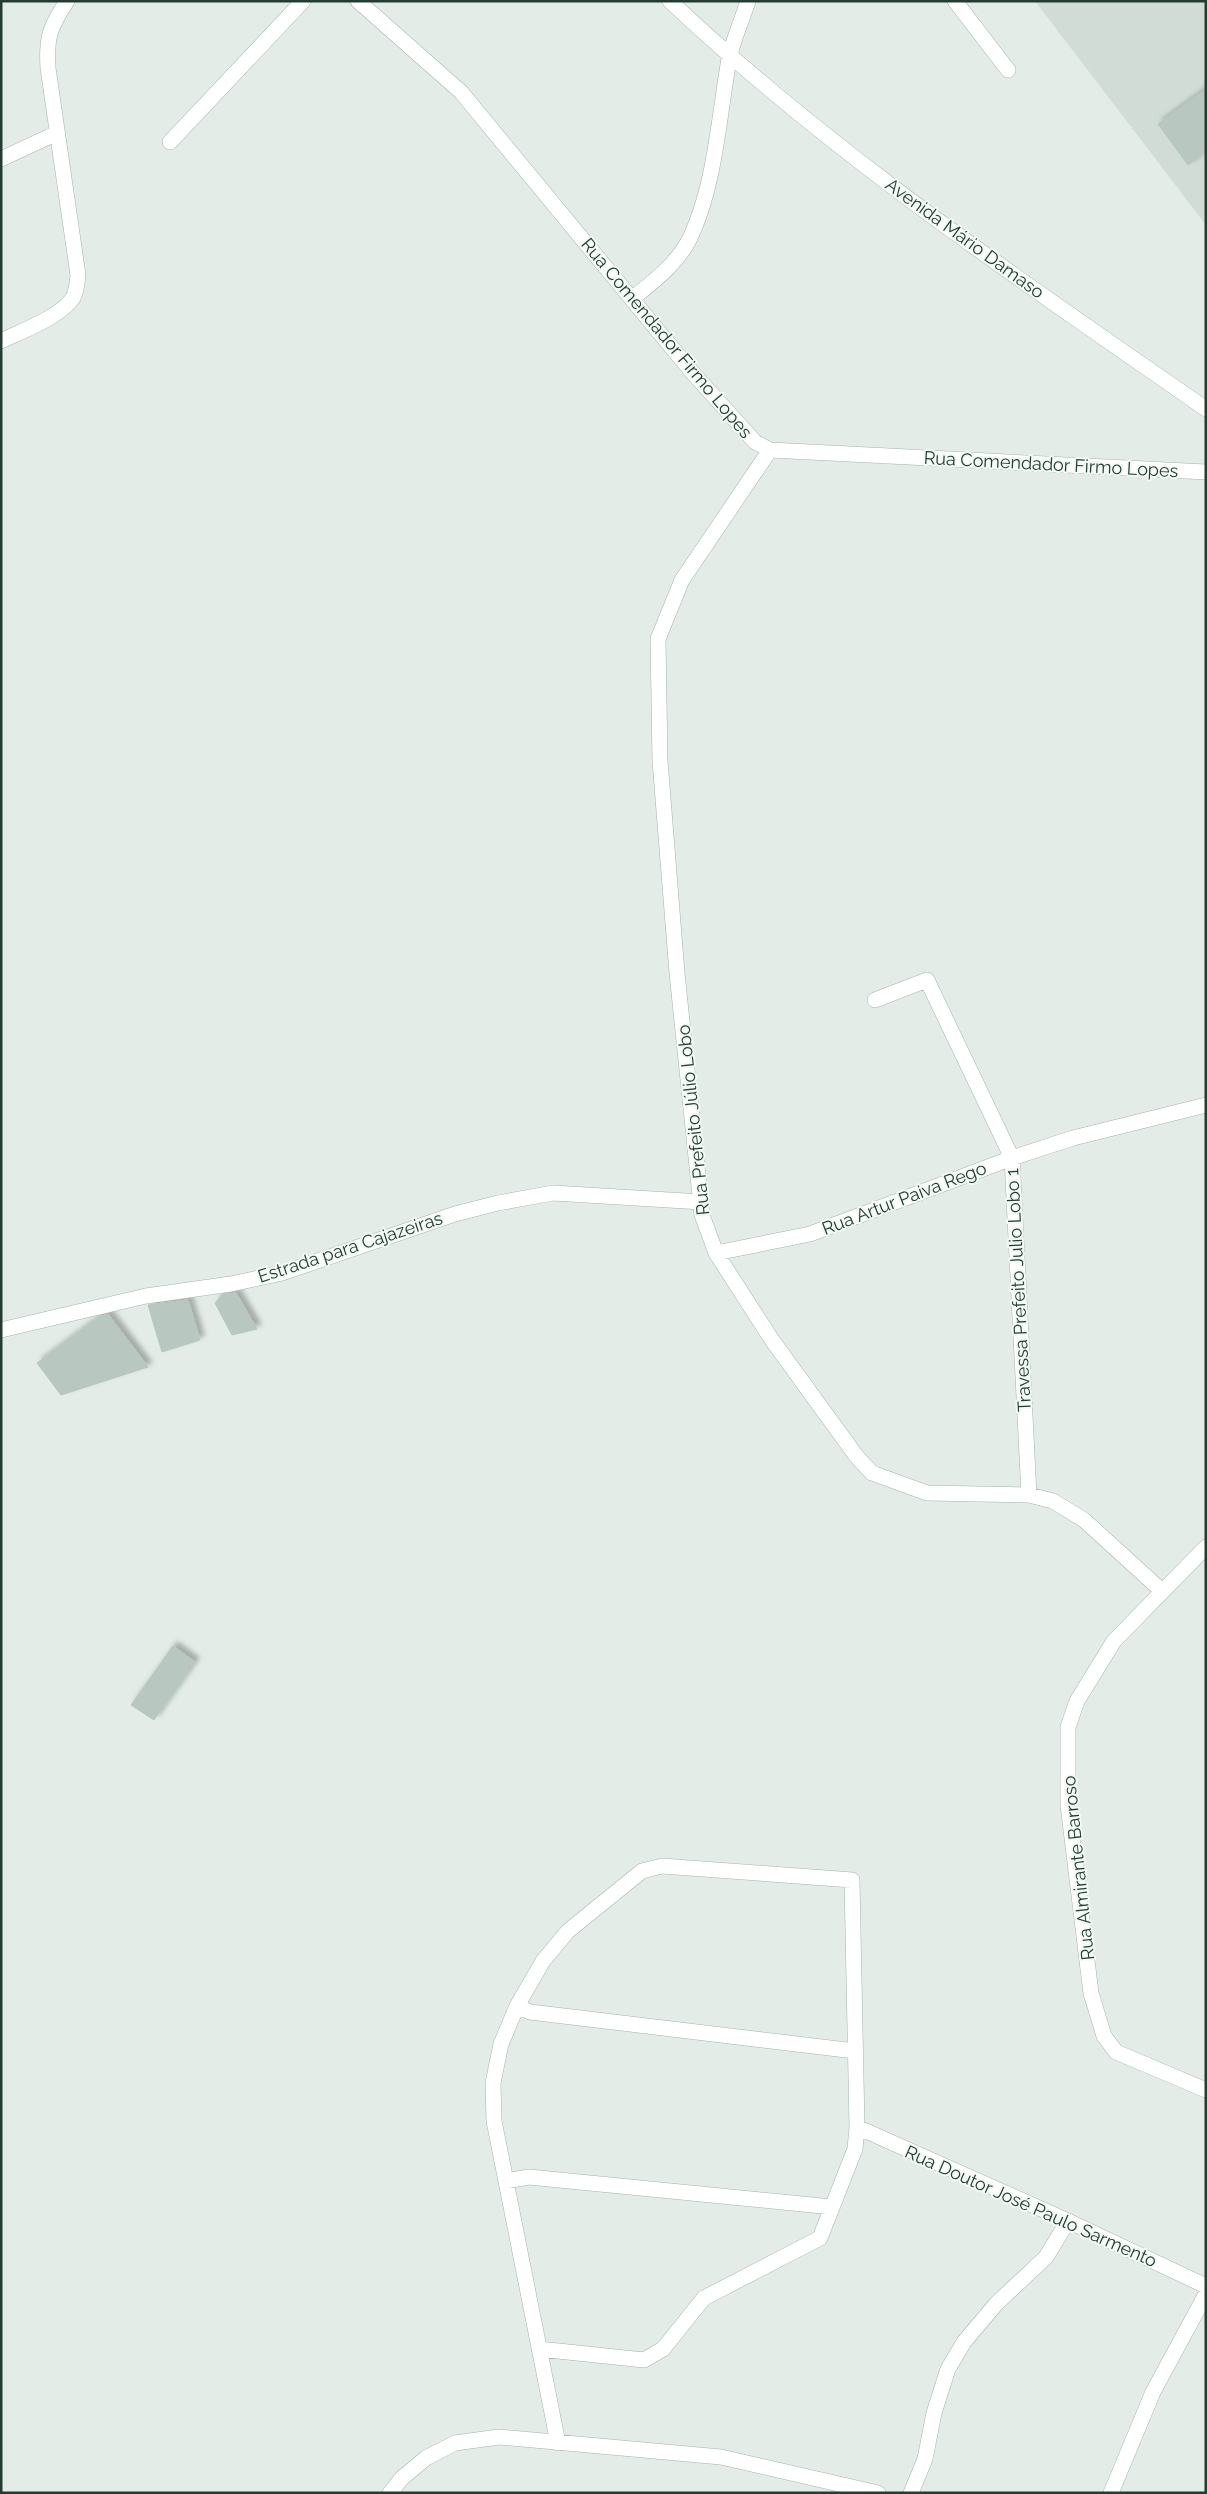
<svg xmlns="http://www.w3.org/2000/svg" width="1207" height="2494" font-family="Raleway,sans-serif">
  <defs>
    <filter id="shadow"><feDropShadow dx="4.5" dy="-4.5" stdDeviation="2.5" flood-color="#0004"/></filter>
  </defs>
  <rect width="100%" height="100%" fill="#e3ece7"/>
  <!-- built -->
  <path fill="#d1dcd6" d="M 1035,1 L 1206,1 L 1206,225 Z"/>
  <!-- building -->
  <path fill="#b8c7c0" stroke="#b5c6bd" filter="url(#shadow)" d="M 1206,89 L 1206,152 L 1188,165 L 1158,124 Z
    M 236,1293 L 257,1329 L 232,1335 L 215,1303 L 222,1295 Z
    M 188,1300 L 200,1340 L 162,1352 L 148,1305 Z
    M 108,1314 L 148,1367 L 61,1395 L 37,1363 L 99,1317 Z
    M 173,1646 L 195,1662 L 154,1720 L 131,1705 Z"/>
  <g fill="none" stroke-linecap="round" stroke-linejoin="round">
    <defs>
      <path id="minor" d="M 358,1 L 461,92 L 692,372 L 755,442 L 770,450 L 1206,472
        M 670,1 C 833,155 1022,281 1206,409
        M 955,1 L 1008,70
        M 170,142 L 303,1
        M 1,159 L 57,133
        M 633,298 C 655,280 677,264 690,238 C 715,186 719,116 729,59 C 733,40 742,20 748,1
        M 1,341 C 22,331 60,317 73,298 C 77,290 77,283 78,275 L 48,68 C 46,37 50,27 67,1
        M 770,450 L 682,580 L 658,639 L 660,761 L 677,973 L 702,1215 L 716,1253 L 772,1340 L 857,1457 L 872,1473 L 927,1493 L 1029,1495 L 1053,1501 L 1084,1520 L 1162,1591
        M 875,1000 L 927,980 L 1012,1158 L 1029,1495
        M 716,1253 L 810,1234 L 1012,1158 L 1073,1138 L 1206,1105
        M 1,1330 L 146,1296 L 231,1284 L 282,1273 L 455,1214 L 498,1203 L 553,1193 L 702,1202
        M 1206,1547 L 1114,1641 L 1077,1701 L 1068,1727 L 1068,1805 L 1091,1993 L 1104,2036 L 1116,2052 L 1206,2090
        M 517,2006 L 530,2012 L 855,2051
        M 857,2127 L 1068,2221 L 1206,2286
        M 506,2181 L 529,2177 L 832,2207
        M 539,2349 L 644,2360 L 663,2349 L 704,2298 L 820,2238 L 855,2149 L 857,2127 L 852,1880 L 662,1866 L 642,1871 L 568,1931 L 543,1961 L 517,2006 L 501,2044 L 493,2083 L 494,2121 L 558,2443
        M 390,2493 L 402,2478 L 426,2458 L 455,2443 L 499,2437 L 721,2457 L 878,2493
        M 911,2493 L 925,2459 L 934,2413 L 948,2369 L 964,2342 L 996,2304 L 1046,2257 L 1068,2221
        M 1111,2493 L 1153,2392 L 1206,2294"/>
    </defs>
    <!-- minor casing -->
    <use href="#minor" stroke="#a6b4ad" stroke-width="16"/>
    <!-- minor -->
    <use href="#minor" stroke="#fff" stroke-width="15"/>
  </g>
  <g text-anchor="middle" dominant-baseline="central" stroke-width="4" stroke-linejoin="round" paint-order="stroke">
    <!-- street labels -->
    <g font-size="18" fill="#233d33" stroke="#f3f9f5">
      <text transform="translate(965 238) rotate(36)">Avenida Mário Damaso</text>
      <text transform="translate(667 338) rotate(50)">Rua Comendador Firmo Lopes</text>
      <text transform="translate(1051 464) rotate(3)">Rua Comendador Firmo Lopes</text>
      <text transform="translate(693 1120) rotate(-96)">Rua Prefeito Júlio Lobo</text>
      <text transform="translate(904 1198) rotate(-21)">Rua Artur Paiva Rego</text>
      <text transform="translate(350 1247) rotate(-18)">Estrada para Cajazeiras</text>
      <text transform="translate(1018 1290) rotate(-93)">Travessa Prefeito Julio Lobo 1</text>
      <text transform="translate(1078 1868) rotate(-96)">Rua Almirante Barroso</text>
      <text transform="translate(1031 2206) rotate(24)">Rua Doutor José Paulo Sarmento</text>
    </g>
  </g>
  <!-- border -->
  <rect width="1207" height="2494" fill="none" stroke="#233d33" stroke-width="5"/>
</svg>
